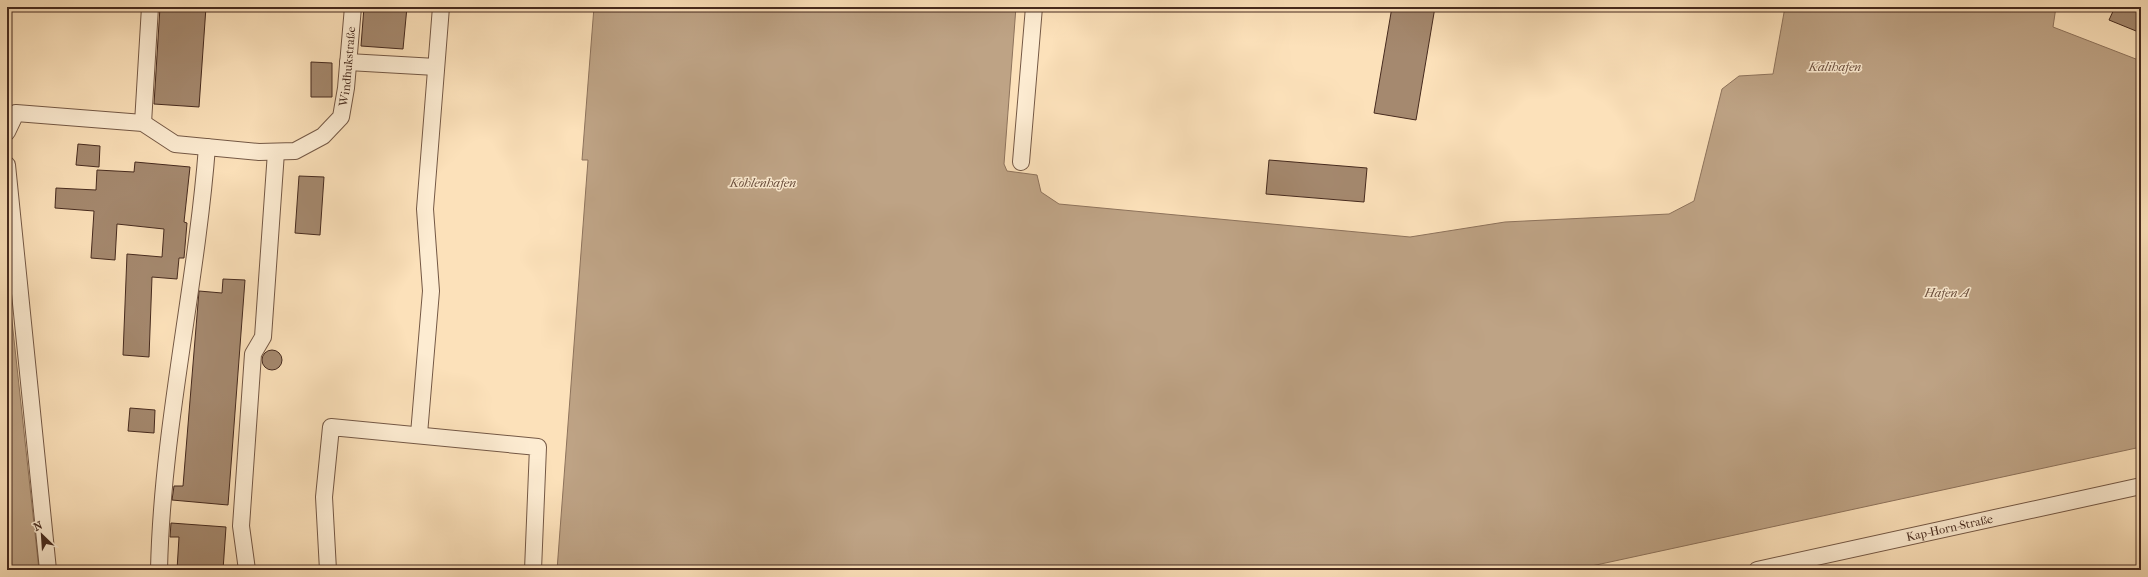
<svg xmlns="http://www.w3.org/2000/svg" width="2148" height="577" font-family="'IM FELL French Canon',serif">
  <rect width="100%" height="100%" fill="#fce1ba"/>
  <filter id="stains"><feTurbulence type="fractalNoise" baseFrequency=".005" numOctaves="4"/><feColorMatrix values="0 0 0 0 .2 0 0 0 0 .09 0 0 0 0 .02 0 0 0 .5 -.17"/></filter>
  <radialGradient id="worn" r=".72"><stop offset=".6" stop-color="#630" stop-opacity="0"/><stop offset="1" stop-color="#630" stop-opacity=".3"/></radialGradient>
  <!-- water -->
  <path fill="#bea385" stroke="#8e735c" d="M 594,7 L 1016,7 L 1004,164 L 1007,171 L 1037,175 L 1041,192 L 1059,204 L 1410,237 L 1505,222 L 1669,214 L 1694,201 L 1722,89 L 1739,76 L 1773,74 L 1785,7 L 2056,7 L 2053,27 L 2141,61 L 2141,447 L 1573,570 L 557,570 L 588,160 L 582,160 Z
    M 7,275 L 39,570 L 7,570 Z"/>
  <!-- building -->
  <path fill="#a5896f" stroke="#462a1e" d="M 160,7 L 206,7 L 199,107 L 154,104 Z
    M 364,7 L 407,7 L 403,49 L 361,46 Z
    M 1392,7 L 1435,7 L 1416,120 L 1374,113 Z
    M 2115,7 L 2141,7 L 2141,33 L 2109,20 Z
    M 311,62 L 332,63 L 332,97 L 311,97 Z
    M 78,144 L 100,146 L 99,167 L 76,165 Z
    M 1269,160 L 1367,168 L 1364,202 L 1266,194 Z
    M 135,162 L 190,167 L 184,222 L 187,223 L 184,258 L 179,258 L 177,279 L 152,277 L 149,357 L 123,355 L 127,254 L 162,257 L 164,229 L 117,224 L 115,260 L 91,258 L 94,211 L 55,208 L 56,188 L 96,190 L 97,170 L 134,172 Z
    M 299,176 L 324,177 L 320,235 L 295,233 Z
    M 223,279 L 245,280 L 228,505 L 172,500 L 174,486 L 183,486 L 199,291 L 222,293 Z
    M262 360a10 10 0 1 1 20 0a10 10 0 1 1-20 0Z
    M 130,408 L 155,410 L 154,433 L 128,431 Z
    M 171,523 L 226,527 L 223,570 L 177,570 L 179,537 L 170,537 Z"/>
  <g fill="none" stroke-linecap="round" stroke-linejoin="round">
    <defs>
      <g id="minor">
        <path d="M 348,62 L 436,67"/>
        <path d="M 143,123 L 150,7"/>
        <path id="s1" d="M 7,132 L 16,113 L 143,123 L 175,144 L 259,152 L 295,151 L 323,136 L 341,117 L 346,88 L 353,7"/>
        <path d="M 1021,162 L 1034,7"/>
        <path d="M 7,165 L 48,570"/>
        <path d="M 419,434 L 431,291 L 425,209 L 441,7"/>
        <path d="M 159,570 C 162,428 196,289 207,147"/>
        <path d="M 247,570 L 241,526 L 253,354 L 263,337 L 276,152"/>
        <path d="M 328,570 L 324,497 L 331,427 L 538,447 L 533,570"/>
        <path id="s2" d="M 1757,570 L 2141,486"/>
      </g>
    </defs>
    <!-- minor casing -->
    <use href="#minor" stroke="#745845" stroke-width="18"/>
    <!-- minor -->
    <use href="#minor" stroke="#fdecd2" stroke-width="16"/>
  </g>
  <g text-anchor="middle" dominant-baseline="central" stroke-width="3" stroke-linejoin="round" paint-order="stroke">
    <!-- street labels -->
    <g font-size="12" fill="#462a1e" stroke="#fdecd2">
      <text stroke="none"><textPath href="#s1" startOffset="416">Windhukstraße</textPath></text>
      <text stroke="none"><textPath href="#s2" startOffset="197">Kap-Horn-Straße</textPath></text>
    </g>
    <!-- water labels -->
    <g font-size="13" font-style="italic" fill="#6a4e3d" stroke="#fdecd2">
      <text x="1835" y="66">Kalihafen</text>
      <text x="763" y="182">Kohlenhafen</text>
      <text x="1947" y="292">Hafen A</text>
    </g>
  </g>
  <!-- margin -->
  <rect width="2148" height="577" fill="none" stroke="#fce1ba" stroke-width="24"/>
  <rect x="8" y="8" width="2132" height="561" fill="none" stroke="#462a1e" stroke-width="2"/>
  <rect x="12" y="12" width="2124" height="553" fill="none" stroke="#462a1e"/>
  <!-- north arrow -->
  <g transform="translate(42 535) rotate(335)" stroke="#fdecd2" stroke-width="3" paint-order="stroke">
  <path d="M0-3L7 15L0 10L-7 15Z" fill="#462a1e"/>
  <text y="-6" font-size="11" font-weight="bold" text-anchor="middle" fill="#462a1e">N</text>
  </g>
  <rect width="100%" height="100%" filter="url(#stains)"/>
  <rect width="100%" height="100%" fill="url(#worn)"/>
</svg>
